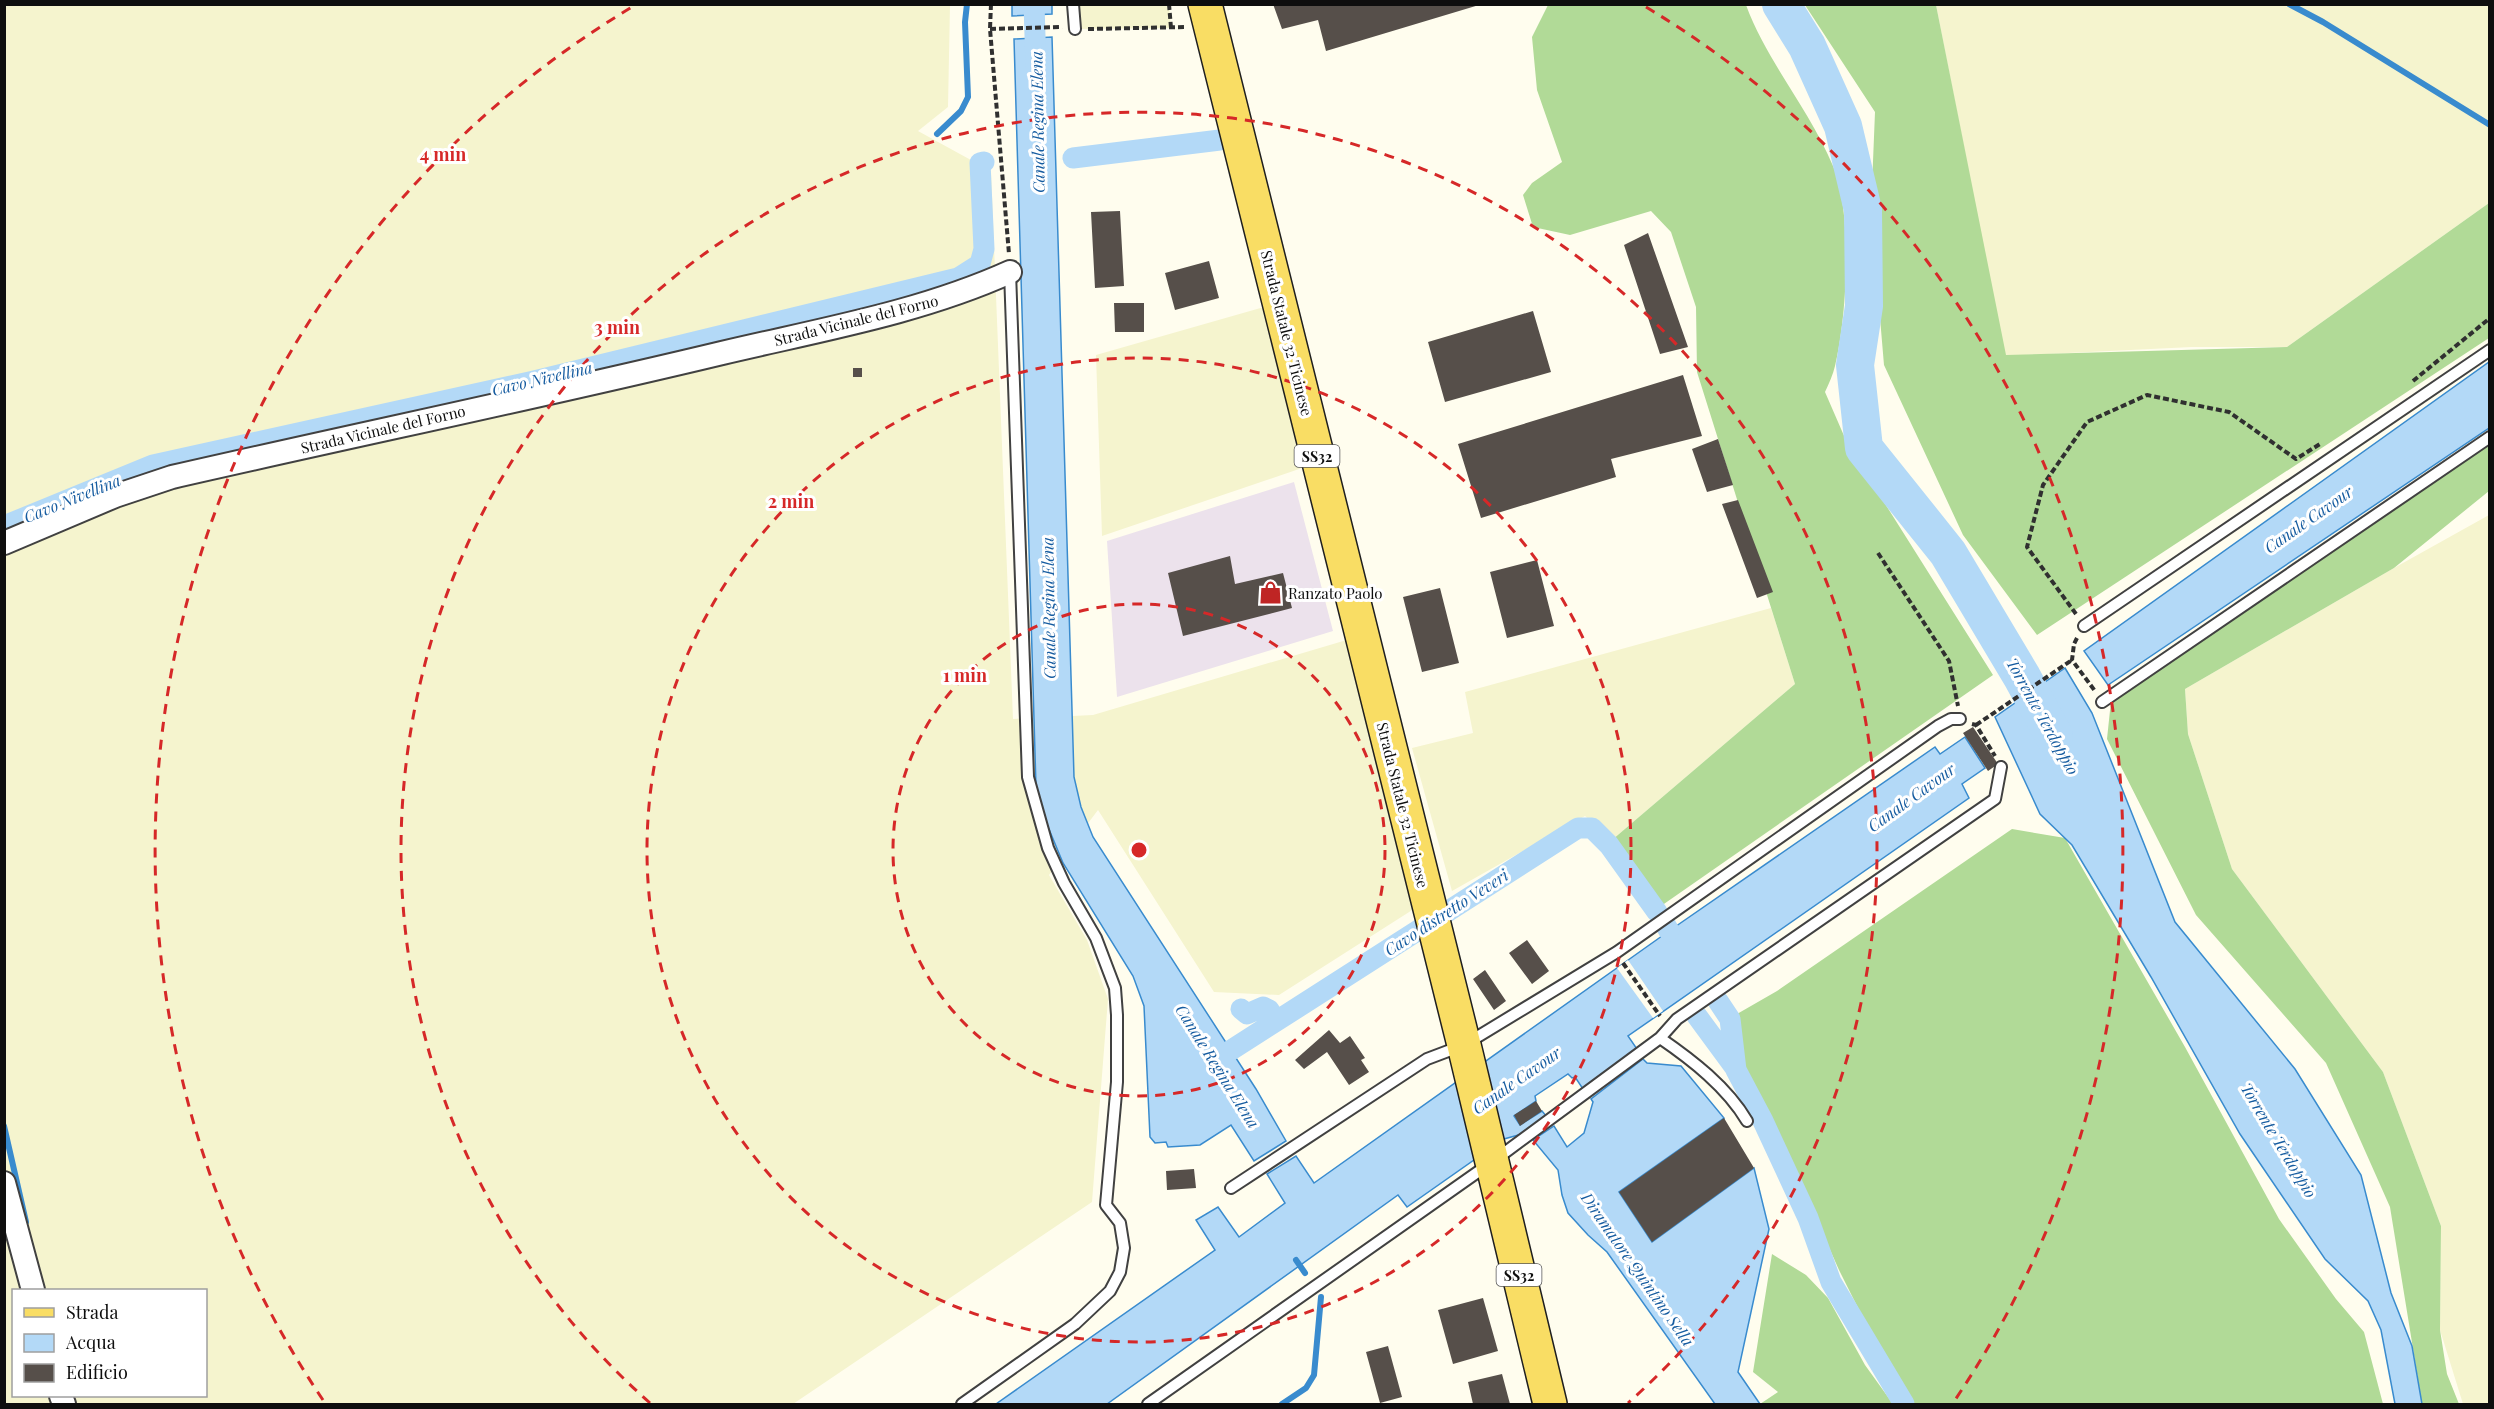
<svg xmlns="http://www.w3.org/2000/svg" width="2494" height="1409" font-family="'Playfair Display',serif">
  <rect width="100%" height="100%" fill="#fffdee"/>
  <!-- industrial -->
  <path fill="#ece2ec" d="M 1294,482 L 1333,631 L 1117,697 L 1107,541 Z"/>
  <!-- farmland -->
  <path fill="#f5f4ce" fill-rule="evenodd" d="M 5,5 L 950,5 L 948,107 L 918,131 L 991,171 L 1013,719 L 1093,715 L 1350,639 L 1417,907 L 1279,995 L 1214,992 L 1098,810 L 1049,875 L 1087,940 L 1108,999 L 1092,1202 L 793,1404 L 5,1404 ZM 14,1290 L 206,1290 L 206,1396 L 14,1396 Z
    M 1075,5 L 1169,5 L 1171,28 L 1075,29 Z
    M 1936,5 L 2489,5 L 2489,203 L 2287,347 L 2192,347 L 2005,356 Z
    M 1264,307 L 1302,468 L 1102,536 L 1096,355 Z
    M 2489,515 L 2489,1404 L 2463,1404 L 2440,1330 L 2441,1226 L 2383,1072 L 2232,869 L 2188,734 L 2185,689 L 2394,568 Z
    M 1771,608 L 1795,684 L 1612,840 L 1585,816 L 1452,891 L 1412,748 L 1473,733 L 1465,692 Z"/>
  <!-- forest -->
  <path fill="#b1da97" d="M 1548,5 L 1746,5 C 1767,62 1810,110 1833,166 C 1853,211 1847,318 1835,366 C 1833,375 1829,383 1825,392 L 1848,445 L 1993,675 L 1661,906 L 1612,840 L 1795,684 L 1697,372 L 1696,307 L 1671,232 L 1651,211 L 1570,235 L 1533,227 L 1523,195 L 1532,183 L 1562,162 L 1537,90 L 1532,37 Z
    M 1805,5 L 1936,5 L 2006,355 L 2287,347 L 2489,203 L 2489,338 L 2037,635 L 1963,535 L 1884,365 L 1871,211 L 1875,112 Z
    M 2489,442 L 2489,491 L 2394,568 L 2185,689 L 2188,734 L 2232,869 L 2383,1072 L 2441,1226 L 2440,1330 L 2447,1374 L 2459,1404 L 2422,1404 L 2390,1207 L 2326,1063 L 2196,915 L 2107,739 L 2111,701 Z
    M 2012,829 L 2065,838 L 2185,1047 L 2279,1219 L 2336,1299 L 2364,1332 L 2383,1404 L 1913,1404 L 1909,1399 L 1875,1342 L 1839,1270 L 1794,1169 L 1743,1066 L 1737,1014 L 1777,991 Z
    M 1772,1254 L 1806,1275 L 1828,1298 L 1865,1365 L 1893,1404 L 1760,1404 L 1778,1392 L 1753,1372 Z"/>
  <!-- water -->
  <path fill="#b3d9f7" stroke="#398bce" stroke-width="1.5" d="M 1012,5 L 1052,5 L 1052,14 L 1012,16 Z
    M 1052,37 L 1074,777 L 1081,807 L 1093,837 L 1256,1089 L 1286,1141 L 1254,1161 L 1231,1125 L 1200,1145 L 1168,1147 L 1166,1142 L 1155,1143 L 1150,1137 L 1144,1006 L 1133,976 L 1063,863 L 1046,822 L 1036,787 L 1014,39 Z
    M 2489,362 L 2489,428 L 2108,685 L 2084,651 Z
    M 2065,668 L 2092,713 L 2175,922 L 2295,1069 L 2361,1175 L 2391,1293 L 2412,1346 L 2422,1404 L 2395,1404 L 2381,1330 L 2368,1301 L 2325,1259 L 2240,1134 L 2151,977 L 2072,845 L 2040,814 L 1995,717 Z
    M 1965,737 L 1985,768 L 1962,784 L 1969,798 L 1628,1036 L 1637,1049 L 1583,1089 L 1575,1077 L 1572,1078 L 1568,1074 L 1535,1096 L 1536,1101 L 1514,1116 L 1520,1125 L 1542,1111 L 1547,1117 L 1522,1134 L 1504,1139 L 1407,1207 L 1398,1195 L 1107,1404 L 996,1404 L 1215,1250 L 1196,1220 L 1218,1207 L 1239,1237 L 1285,1203 L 1267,1174 L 1296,1156 L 1314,1183 L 1669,931 L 1935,747 L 1940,754 Z
    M 1643,1059 L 1647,1063 L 1681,1066 L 1724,1118 L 1619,1192 L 1652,1242 L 1754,1168 L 1769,1229 L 1738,1372 L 1760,1404 L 1715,1404 L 1607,1252 L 1588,1235 L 1568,1213 L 1562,1195 L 1558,1170 L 1533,1140 L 1554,1126 L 1567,1147 L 1584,1133 L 1593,1102 L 1591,1099 Z"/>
  <!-- pier -->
  <path fill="#fffdee" d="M 1628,960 L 1663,1011 L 1653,1018 L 1617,968 Z"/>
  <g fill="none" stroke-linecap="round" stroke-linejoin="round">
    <!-- stream -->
    <path stroke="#398bce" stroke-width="6" d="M 2289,4 L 2323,22 L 2490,125
      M 937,134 L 961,111 L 968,97 L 965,22 L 967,4
      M 4,1126 L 26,1222
      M 1296,1260 L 1305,1273
      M 1282,1404 L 1306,1388 L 1314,1375 L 1321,1297"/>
    <!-- canal -->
    <path stroke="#b3d9f7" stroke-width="21" d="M 1034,4 L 1036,67
      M 1073,158 L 1220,140
      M 4,526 L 153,465 L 534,381 L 958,278 L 980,264 L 984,249 L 980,163 L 984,162
      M 1665,924 L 1669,931
      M 1718,1001 L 1730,1019 L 1736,1070 L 1763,1121 L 1808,1218 L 1831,1282 L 1904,1404
      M 1241,1009 L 1247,1014 L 1263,1007 L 1269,1010 L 1276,1021
      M 1697,1016 L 1736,1069
      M 1214,1061 L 1578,828 L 1592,828 L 1609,845 L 1657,912"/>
    <!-- river -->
    <path stroke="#b3d9f7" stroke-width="38" d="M 1781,4 L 1807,46 L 1843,126 L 1863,210 L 1864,306 L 1855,365 L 1864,448 L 1948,553 L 2022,677 L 2054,736"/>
  </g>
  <!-- building -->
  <path fill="#564f4a" d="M 1273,4 L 1479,4 L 1479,5 L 1326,51 L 1318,20 L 1282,29 Z
    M 1120,211 L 1124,286 L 1095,288 L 1091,212 Z
    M 1648,233 L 1688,347 L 1660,354 L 1624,245 Z
    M 1209,261 L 1219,298 L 1175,310 L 1165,273 Z
    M 1114,303 L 1144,303 L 1144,332 L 1115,332 Z
    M 1533,311 L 1551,372 L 1445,402 L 1428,342 Z
    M 853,368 L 862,368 L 862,377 L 853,377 Z
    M 1683,375 L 1702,436 L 1611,459 L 1616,477 L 1481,518 L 1458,444 Z
    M 1718,439 L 1733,485 L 1707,492 L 1692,449 Z
    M 1738,500 L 1773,592 L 1757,598 L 1722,504 Z
    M 1230,556 L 1235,584 L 1283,573 L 1292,608 L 1183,636 L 1168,573 Z
    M 1537,560 L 1554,626 L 1507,638 L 1490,572 Z
    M 1440,588 L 1459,663 L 1422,672 L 1403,597 Z
    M 1973,727 L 1998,764 L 1988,771 L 1963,733 Z
    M 1527,940 L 1549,971 L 1532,984 L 1509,953 Z
    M 1485,970 L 1506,1001 L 1494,1010 L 1473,979 Z
    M 1329,1030 L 1340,1043 L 1350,1036 L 1365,1058 L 1361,1060 L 1369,1072 L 1349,1085 L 1327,1052 L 1304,1069 L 1295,1060 Z
    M 1536,1101 L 1542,1111 L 1520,1126 L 1514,1115 Z
    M 1724,1118 L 1754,1168 L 1652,1242 L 1619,1192 Z
    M 1194,1169 L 1196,1188 L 1167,1190 L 1166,1171 Z
    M 1483,1298 L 1498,1351 L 1453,1364 L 1438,1310 Z
    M 1388,1346 L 1402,1397 L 1380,1403 L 1366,1352 Z
    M 1502,1374 L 1510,1404 L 1473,1404 L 1468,1382 Z"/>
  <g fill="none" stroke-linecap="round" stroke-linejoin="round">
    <defs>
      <path id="lane" d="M 1073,4 L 1075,29
        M 2084,626 L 2490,350
        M 2102,702 L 2490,437
        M 1660,1038 C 1692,1060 1727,1087 1747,1121
        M 1231,1188 L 1427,1059 L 1464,1045 L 1617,952 L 1938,726 L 1951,719 L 1960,719
        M 962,1404 L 1075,1324 L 1110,1291 L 1120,1272 L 1124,1248 L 1120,1223 L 1106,1205 L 1117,1082 L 1117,1015 L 1115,988 L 1096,938 L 1064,883 L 1048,848 L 1028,777 L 1010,272
        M 1148,1404 L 1492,1162 L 1660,1038 L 1677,1019 L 1995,799 L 2001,767"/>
      <path id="street" d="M 4,543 L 115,496 L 172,477 C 355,435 539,397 722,353 C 819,330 919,313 1010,272
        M 4,1183 L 33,1290
        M 61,1396 L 64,1404"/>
      <path id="primary" d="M 1205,4 L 1464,1045 L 1550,1404"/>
    </defs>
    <!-- lane casing -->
    <use href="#lane" stroke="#414141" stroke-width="14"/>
    <!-- street casing -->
    <use href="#street" stroke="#414141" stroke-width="26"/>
    <!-- primary casing -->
    <use href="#primary" stroke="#1f1f1f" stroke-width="36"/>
    <!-- path -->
    <path stroke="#303030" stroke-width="4" stroke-dasharray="6 3" stroke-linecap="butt" d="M 991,4 L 990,29 L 1009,254
      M 1169,4 L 1171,28
      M 990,29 L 1062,27
      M 1088,29 L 1185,27
      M 2413,381 L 2490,318
      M 1878,553 L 1949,661 L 1958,706
      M 2076,614 L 2027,547 L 2043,485 L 2087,422 L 2147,395 L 2229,412 L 2296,459 L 2320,444
      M 2077,638 L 2074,644 L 2072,660 L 2095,691
      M 1972,724 L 1976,725 L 1995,756
      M 1976,725 L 2072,660
      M 1623,963 L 1660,1016"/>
    <!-- lane -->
    <use href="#lane" stroke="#fff" stroke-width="10"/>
    <!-- street -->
    <use href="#street" stroke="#fff" stroke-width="22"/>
    <!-- primary -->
    <use href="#primary" stroke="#f9dd64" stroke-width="33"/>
  </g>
  <!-- distance rings -->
  <g fill="none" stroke="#d62828" stroke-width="3" stroke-dasharray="10 8">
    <circle cx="1139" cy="850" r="246"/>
    <circle cx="1139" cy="850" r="492"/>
    <path d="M650 1403A738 738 0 1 1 1628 1403"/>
    <path d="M323 1400A984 984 0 0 1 632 7M1646 7A984 984 0 0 1 1955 1400"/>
  </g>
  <!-- icons -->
  <defs>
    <symbol id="shop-bare" viewBox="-9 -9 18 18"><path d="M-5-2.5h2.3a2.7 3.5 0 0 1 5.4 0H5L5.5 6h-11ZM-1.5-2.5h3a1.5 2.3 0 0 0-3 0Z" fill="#bf2524" stroke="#fff" stroke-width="2.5" paint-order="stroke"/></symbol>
  </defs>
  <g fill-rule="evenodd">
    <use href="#shop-bare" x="1254" y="576" width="33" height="33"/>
  </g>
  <g text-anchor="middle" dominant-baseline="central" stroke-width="6" stroke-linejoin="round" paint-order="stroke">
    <!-- shield labels -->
    <g fill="#fff" stroke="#565656" stroke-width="1.5">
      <rect x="1294.5" y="445" width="45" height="22" rx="4.5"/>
      <rect x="1496.5" y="1264" width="45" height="22" rx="4.5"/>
    </g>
    <g font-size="14" font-weight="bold" fill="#0e0e0e">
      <text x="1317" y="456">SS32</text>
      <text x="1519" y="1275">SS32</text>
    </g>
    <!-- street labels -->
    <g font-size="15" fill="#0e0e0e" stroke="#fff">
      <text transform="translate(856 320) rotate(-14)">Strada Vicinale del Forno</text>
      <text transform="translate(1287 333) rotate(76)">Strada Statale 32 Ticinese</text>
      <text transform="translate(383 429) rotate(-13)">Strada Vicinale del Forno</text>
      <text transform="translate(1403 805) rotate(76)">Strada Statale 32 Ticinese</text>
    </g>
    <!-- poi labels -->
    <g font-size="15" fill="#0e0e0e" stroke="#fff" text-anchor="start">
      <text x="1288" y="593">Ranzato Paolo</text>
    </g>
    <!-- water labels -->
    <g font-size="16" font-style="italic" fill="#165ca0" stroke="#fff">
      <text transform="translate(1037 122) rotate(-91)">Canale Regina Elena</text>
      <text transform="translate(542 378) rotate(-13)">Cavo Nivellina</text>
      <text transform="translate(72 498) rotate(-22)">Cavo Nivellina</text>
      <text transform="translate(2308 519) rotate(-35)">Canale Cavour</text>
      <text transform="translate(1048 608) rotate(-91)">Canale Regina Elena</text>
      <text transform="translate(2043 716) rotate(61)">Torrente Terdoppio</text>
      <text transform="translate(1911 797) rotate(-36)">Canale Cavour</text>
      <text transform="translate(1446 912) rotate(-33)">Cavo distretto Veveri</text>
      <text transform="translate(1218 1066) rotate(58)">Canale Regina Elena</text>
      <text transform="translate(1516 1080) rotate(-35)">Canale Cavour</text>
      <text transform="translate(2279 1140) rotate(59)">Torrente Terdoppio</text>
      <text transform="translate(1638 1269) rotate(55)">Diramatore Quintino Sella</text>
    </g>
  </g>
  <circle cx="1139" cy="850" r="9" fill="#d62828" stroke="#fff" stroke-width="3"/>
  <g font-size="18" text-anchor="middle" font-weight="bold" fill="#d62828" stroke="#fff" stroke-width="6" stroke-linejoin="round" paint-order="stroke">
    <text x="443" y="161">4 min</text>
    <text x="617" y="334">3 min</text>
    <text x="791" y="508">2 min</text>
    <text x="965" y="682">1 min</text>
  </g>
  <!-- border -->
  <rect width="2494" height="1409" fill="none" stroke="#0e0e0e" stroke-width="12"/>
  <!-- legend -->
  <rect x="12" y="1289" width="195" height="108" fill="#ffffff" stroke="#9f9f9f" stroke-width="1.5"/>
  <rect x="24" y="1308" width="30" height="9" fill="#f9dd64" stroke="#9f9f9f" stroke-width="1.5"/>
  <text x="66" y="1319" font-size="18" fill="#0e0e0e">Strada</text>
  <rect x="24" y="1334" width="30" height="18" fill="#b3d9f7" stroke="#9f9f9f" stroke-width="1.5"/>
  <text x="66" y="1349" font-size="18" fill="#0e0e0e">Acqua</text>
  <rect x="24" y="1364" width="30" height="18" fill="#564f4a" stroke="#9f9f9f" stroke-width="1.5"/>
  <text x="66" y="1379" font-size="18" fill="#0e0e0e">Edificio</text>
</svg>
